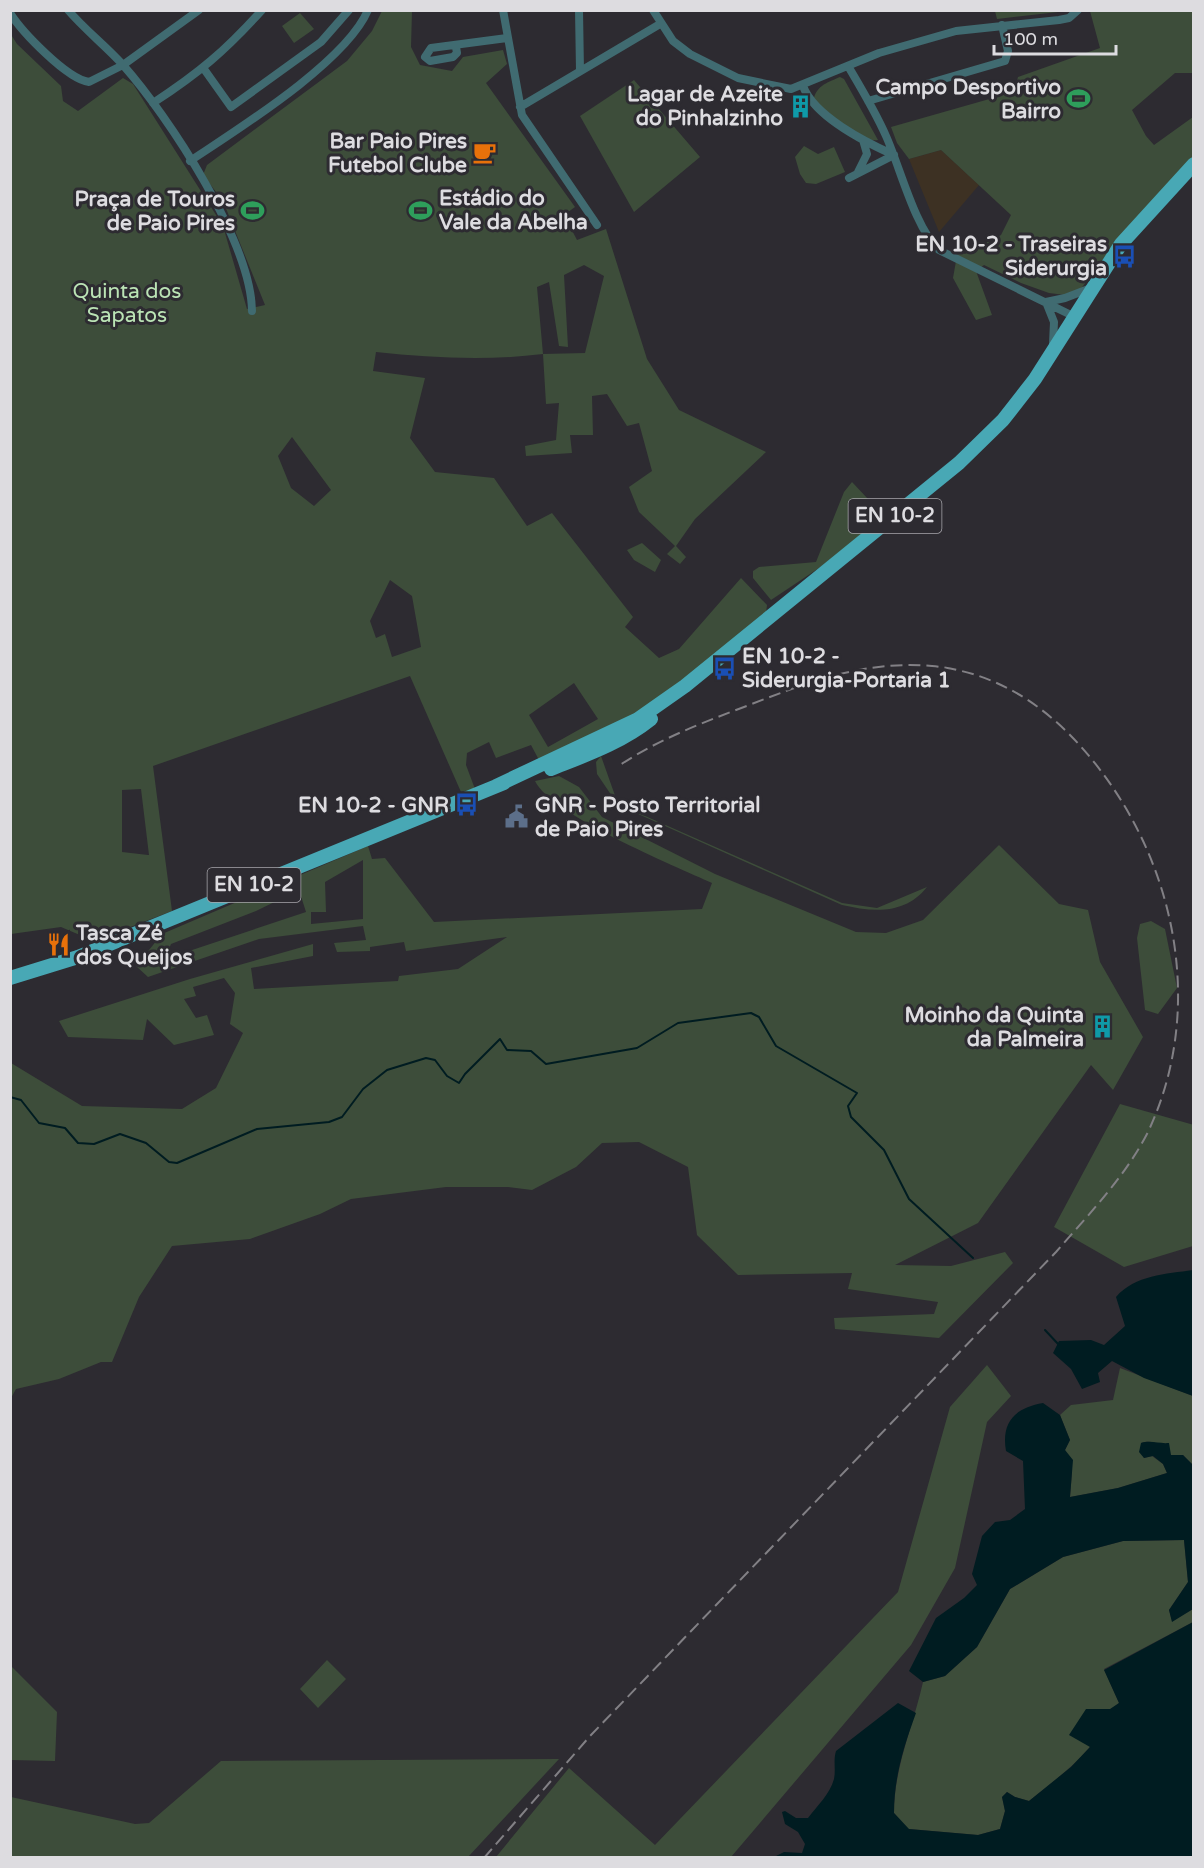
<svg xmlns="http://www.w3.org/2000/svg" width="1204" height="1868" font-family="'Varela Round',sans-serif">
  <rect width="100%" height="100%" fill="#2d2b31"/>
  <!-- education -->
  <path fill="#3d3123" d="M 941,150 L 979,185 L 939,232 L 909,159 Z"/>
  <!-- green -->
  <path fill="#3d4d3a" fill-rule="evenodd" d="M 382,11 L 412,11 L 411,47 L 420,65 L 452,71 L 463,57 L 503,50 L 507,64 L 486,83 L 575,207 L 564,215 L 577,240 L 606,229 L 647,359 L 679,410 L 766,452 L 695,519 L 676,546 L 686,557 L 680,564 L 667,554 L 675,546 L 639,512 L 629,487 L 652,471 L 639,423 L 627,426 L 607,394 L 592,396 L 593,435 L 570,435 L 572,453 L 526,456 L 525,446 L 556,440 L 559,403 L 546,404 L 543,354 C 487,361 432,358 376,352 L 373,371 L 425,378 L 410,438 L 435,472 L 494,478 L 527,526 L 552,513 L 633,617 L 625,627 L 659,658 L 679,649 L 741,578 L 767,605 L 766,613 L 644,711 L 539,760 L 531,745 L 496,758 L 489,742 L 467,753 L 466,765 L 475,789 L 461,792 L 410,676 L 153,766 L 172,911 L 94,941 L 61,927 L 11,934 L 10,33 L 17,44 L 61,86 L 63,101 L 78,111 L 123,78 L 133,84 L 223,226 L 247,309 L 265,305 L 223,201 L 203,175 L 207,165 L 347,61 L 372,31 ZM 584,265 L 604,276 L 585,353 L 543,354 L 537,287 L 549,282 L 559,346 L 568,347 L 564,275 ZM 292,437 L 331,490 L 314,506 L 291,488 L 278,456 ZM 390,580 L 412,596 L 421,647 L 392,657 L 385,634 L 376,638 L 370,621 ZM 574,683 L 598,719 L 548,747 L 529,715 ZM 141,789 L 149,855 L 148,855 L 122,852 L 122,790 Z
    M 995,11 L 995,10 L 1067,11 L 997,19 Z
    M 1090,11 L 1193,11 L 1193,73 L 1175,73 L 1132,110 L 1146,136 L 1154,145 L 1193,117 L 1193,157 L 1129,226 L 1080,290 L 1065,295 L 1049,293 L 1021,283 L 984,265 L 976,271 L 992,315 L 976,320 L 953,278 L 958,250 L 965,254 L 1001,235 L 1011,215 L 941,150 L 909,159 L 897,143 L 891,127 L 1014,92 L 1018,77 L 1100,48 Z
    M 300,13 L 314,29 L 294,43 L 282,26 Z
    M 840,77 L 844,79 L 878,140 C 860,143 828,114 813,103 C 815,86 826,83 840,77 Z
    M 634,80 L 700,157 L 634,212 L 580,116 Z
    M 804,146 L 818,154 L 834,147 L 845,172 L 816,184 L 806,183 L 800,174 L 795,157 Z
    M 852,482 L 884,516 L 822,566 L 771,600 L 753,578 L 753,571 L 759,567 L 816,562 L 844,492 Z
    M 642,543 L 661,560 L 655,572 L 634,560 L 627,550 Z
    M 601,756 L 618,804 L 842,903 L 877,908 L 927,887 C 905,915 873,912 842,905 L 618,805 L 597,774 L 596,762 Z
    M 559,776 L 579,787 L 602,817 L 715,874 L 856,932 L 886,933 L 923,920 L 999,845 L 1059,904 L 1088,910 L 1100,962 L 1143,1037 L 1113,1090 L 1091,1065 L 978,1223 L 895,1265 L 951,1266 L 1005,1252 L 1013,1263 L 939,1338 L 835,1329 L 834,1318 L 934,1314 L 938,1302 L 848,1289 L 852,1273 L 738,1275 L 697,1235 L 688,1167 L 639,1142 L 602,1143 L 576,1167 L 532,1190 L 508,1187 L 446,1187 L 351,1199 L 320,1214 L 250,1239 L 172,1246 L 139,1297 L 112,1362 L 101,1362 L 59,1379 L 16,1389 L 11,1398 L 11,1063 L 82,1106 L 182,1109 L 216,1088 L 243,1033 L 230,1024 L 235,993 L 224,978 L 193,987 L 196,996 L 184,999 L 196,1018 L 207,1015 L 214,1035 L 174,1045 L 147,1019 L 143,1040 L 68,1037 L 59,1021 L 190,979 L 313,944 L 313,956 L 251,968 L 254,989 L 398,981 L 399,976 L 458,969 L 507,937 L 406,951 L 404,942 L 370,947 L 370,951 L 337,952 L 334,943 L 366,940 L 363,926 L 259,939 L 148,977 L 136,966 L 162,934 L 368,846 L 372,859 L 385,858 L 434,922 L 702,909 L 712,883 C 675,866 551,815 535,781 ZM 363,860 L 363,919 L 311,924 L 311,912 L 326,912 L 325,882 ZM 299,890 L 306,912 L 165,959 L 171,944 L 256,911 Z
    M 1151,921 L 1165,929 L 1177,988 L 1158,1014 L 1145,1010 L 1137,938 L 1140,924 Z
    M 1120,1104 L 1194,1125 L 1193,1246 L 1124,1267 L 1054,1227 Z
    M 987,1365 L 1011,1396 L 987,1422 L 955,1568 L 911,1645 L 731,1857 L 496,1857 L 569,1768 L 655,1845 L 898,1592 L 950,1407 Z
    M 1120,1368 L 1193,1396 L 1193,1465 L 1183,1455 L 1171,1456 C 1161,1446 1155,1439 1141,1443 L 1144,1458 L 1152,1456 L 1163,1464 L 1167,1473 L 1118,1488 L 1070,1497 L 1072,1472 L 1065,1450 L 1070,1440 L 1060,1415 L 1071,1405 L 1113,1400 Z
    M 1184,1540 L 1188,1582 L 1169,1610 L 1172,1621 L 1193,1609 L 1193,1622 L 1104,1669 L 1119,1703 C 1103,1714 1101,1734 1089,1748 C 1071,1769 1050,1784 1029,1801 L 1015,1797 L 1007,1792 L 1002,1797 L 1005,1811 L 1000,1829 L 978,1835 L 908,1829 L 894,1813 C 894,1767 913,1727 923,1682 L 945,1676 L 977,1647 L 1010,1589 L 1063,1557 L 1123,1541 Z
    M 327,1660 L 346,1679 L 318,1708 L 300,1689 Z
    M 10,1665 L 57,1712 L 55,1761 L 11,1760 Z
    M 559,1759 L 468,1857 L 11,1857 L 11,1797 L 135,1824 L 149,1823 L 221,1761 Z"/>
  <!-- water -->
  <path fill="#001c21" d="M 1193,1270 L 1193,1396 L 1144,1378 L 1112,1361 L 1098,1373 L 1100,1382 L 1082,1389 L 1071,1369 L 1053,1353 L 1059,1341 L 1091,1340 L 1104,1345 L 1125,1326 L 1116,1297 C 1135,1275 1166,1274 1193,1270 Z
    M 1043,1403 L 1060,1415 L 1070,1440 L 1065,1450 L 1073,1460 L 1070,1497 L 1118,1488 L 1167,1473 L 1163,1464 L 1153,1456 L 1144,1458 L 1139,1452 L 1141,1443 C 1151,1440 1159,1444 1169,1443 L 1171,1455 L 1183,1455 L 1193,1465 L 1193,1609 L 1172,1622 L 1169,1610 L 1188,1582 L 1184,1540 L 1123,1541 L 1063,1557 L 1010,1589 L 977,1647 L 945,1676 L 923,1682 L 909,1671 L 936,1618 L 964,1598 L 977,1585 L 972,1574 L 982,1536 L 995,1522 L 1010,1520 L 1025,1509 L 1023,1461 L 1006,1451 C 1001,1422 1015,1408 1043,1403 Z
    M 1193,1622 L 1193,1857 L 774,1857 L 784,1852 L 802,1853 L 805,1844 L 798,1832 L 785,1824 L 782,1812 L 785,1811 L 796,1818 L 808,1818 C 817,1806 830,1794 834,1779 C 836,1769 833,1761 836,1751 L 898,1703 L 916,1713 C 904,1746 894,1777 894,1813 L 909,1829 L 978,1835 L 1000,1829 L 1005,1811 L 1002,1797 L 1007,1792 L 1015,1797 L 1029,1801 L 1071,1767 L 1090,1747 L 1069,1735 L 1086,1709 L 1110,1709 L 1119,1703 L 1104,1670 Z"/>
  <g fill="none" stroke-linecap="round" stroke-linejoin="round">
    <!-- stream -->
    <path stroke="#001c21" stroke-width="2" d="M 10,1097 L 21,1100 L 39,1123 L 65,1128 L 78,1143 L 94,1144 L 120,1134 L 146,1143 L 169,1162 L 177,1163 L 257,1129 L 329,1122 L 342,1117 L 363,1089 L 387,1070 L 426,1058 L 435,1060 L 447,1076 L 459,1083 L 465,1074 L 500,1039 L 507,1050 L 531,1051 L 546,1064 L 637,1048 L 678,1023 L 751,1013 L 759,1017 L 776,1046 L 857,1093 L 848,1106 L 851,1117 L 884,1150 L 909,1199 L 973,1258
      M 1045,1330 L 1059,1345"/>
    <!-- minor -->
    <path stroke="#406b71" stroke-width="8" d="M 68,10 C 85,30 106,46 123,65 C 169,117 251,242 252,311
      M 503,10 L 522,115 L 597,225
      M 579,10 L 580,71
      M 653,10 L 673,41 L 690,54 L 738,78 L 791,89 L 879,53 L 956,31 L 1059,20 L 1069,18 L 1078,10
      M 10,13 C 22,32 67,79 89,82 L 123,65 L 199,10
      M 456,47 L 457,53 L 453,57 L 430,61 L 425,57 L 431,48 L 507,38
      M 848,66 C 861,88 875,111 886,136 C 900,167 915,228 939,250 L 1073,316
      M 204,69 L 231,107 L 321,42 L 349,10
      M 803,86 C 814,116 865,142 894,155
      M 868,101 L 1005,61 L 1008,51 L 1002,25
      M 153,103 C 199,73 225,51 262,10
      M 520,107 L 660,24
      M 190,161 C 238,129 346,62 368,10
      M 858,172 L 867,154 L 863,140
      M 849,178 L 894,155
      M 1046,302 L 1054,322 L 1053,344
      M 1046,302 L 1065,298 L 1091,288"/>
    <!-- primary -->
    <path stroke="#48a8b5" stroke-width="14" d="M 551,769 C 586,755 621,743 651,719
      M 496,786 L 638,719 L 685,686 L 959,463 L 1003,420 L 1035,379 L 1121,244 L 1194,164
      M 10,978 L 78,957 L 504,783"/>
    <!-- rail -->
    <path stroke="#828085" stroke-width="2" stroke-dasharray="12 6" stroke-linecap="butt" d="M 484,1858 L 590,1736 L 1056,1252 C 1089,1214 1125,1177 1148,1132 C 1204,1013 1178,873 1101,771 C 1058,714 1004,673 932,666 C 863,660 806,683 744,707 C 699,724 657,740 617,767"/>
  </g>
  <!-- icons -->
  <defs>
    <symbol id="stadium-bare" viewBox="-9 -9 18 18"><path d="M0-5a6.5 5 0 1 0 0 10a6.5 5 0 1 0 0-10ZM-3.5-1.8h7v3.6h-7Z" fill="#2e9e5b" stroke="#2d2b31" stroke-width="2.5" paint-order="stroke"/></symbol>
    <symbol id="building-bare" viewBox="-9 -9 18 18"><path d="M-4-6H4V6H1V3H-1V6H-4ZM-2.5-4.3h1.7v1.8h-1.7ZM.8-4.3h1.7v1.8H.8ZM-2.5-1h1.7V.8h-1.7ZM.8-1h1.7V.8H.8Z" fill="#0f9aa8" stroke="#2d2b31" stroke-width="2.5" paint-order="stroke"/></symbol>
    <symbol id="cafe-bare" viewBox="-9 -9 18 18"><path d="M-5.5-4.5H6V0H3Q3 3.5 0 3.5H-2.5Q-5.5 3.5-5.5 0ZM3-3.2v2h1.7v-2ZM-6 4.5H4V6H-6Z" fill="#e8710a" stroke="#2d2b31" stroke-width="2.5" paint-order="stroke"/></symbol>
    <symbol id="bus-bare" viewBox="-9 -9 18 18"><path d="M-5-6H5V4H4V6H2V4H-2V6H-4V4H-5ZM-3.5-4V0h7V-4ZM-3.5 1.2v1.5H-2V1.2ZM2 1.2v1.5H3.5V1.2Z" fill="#1a4fb4" stroke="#2d2b31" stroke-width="2.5" paint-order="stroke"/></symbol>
    <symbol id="civic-bare" viewBox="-9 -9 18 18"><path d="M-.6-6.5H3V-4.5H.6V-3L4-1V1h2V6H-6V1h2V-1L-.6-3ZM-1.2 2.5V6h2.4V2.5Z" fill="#5c6f8a" stroke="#2d2b31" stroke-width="2.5" paint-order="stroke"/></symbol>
    <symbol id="restaurant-bare" viewBox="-9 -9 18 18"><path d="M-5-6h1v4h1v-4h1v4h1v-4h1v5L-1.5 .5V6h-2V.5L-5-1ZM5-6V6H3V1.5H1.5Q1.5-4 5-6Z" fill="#e8710a" stroke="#2d2b31" stroke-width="2.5" paint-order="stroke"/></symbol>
  </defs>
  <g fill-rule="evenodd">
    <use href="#stadium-bare" x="1062" y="82" width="33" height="33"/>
    <use href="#building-bare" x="784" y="90" width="33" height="33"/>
    <use href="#cafe-bare" x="468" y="136" width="33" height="33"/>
    <use href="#stadium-bare" x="404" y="194" width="33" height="33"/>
    <use href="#stadium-bare" x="236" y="194" width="33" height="33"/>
    <use href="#bus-bare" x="1108" y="240" width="33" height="33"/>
    <use href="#bus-bare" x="708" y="652" width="33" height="33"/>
    <use href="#bus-bare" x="450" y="788" width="33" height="33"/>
    <use href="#civic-bare" x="500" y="800" width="33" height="33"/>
    <use href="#restaurant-bare" x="42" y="928" width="33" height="33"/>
    <use href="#building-bare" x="1086" y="1010" width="33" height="33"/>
  </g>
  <g text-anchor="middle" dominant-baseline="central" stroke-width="6" stroke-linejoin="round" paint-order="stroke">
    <!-- shield labels -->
    <g fill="#2d2b31" stroke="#a8a7ac" stroke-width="1.5">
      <rect x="848.5" y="499" width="93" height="34" rx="4.5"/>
      <rect x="207.5" y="868" width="93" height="34" rx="4.5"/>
    </g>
    <g font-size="20" font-weight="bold" fill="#dddce0">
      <text x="895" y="516">EN 10-2</text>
      <text x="254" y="885">EN 10-2</text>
    </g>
    <!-- poi labels -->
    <g font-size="21" font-weight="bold" fill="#dddce0" stroke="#2d2b31" text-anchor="end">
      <text x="1061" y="87">Campo Desportivo<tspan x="1061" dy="24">Bairro</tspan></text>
      <text x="783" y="94">Lagar de Azeite<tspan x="783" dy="24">do Pinhalzinho</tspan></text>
      <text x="467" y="141">Bar Paio Pires<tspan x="467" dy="24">Futebol Clube</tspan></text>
      <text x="439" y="198" text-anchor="start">Estádio do<tspan x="439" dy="24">Vale da Abelha</tspan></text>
      <text x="235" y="199">Praça de Touros<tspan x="235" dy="24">de Paio Pires</tspan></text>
      <text x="1107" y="244">EN 10-2 - Traseiras<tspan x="1107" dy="24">Siderurgia</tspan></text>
      <text x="742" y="656" text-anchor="start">EN 10-2 -<tspan x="742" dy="24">Siderurgia-Portaria 1</tspan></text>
      <text x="449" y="805">EN 10-2 - GNR</text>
      <text x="535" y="805" text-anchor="start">GNR - Posto Territorial<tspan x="535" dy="24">de Paio Pires</tspan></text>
      <text x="76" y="933" text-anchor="start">Tasca Zé<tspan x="76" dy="24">dos Queijos</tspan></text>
      <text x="1084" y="1015">Moinho da Quinta<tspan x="1084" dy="24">da Palmeira</tspan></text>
    </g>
    <!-- park labels -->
    <g font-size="21" fill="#bbe4b5" stroke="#2d2b31">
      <text x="127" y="291">Quinta dos<tspan x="127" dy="24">Sapatos</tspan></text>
    </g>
  </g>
  <!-- border -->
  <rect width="1204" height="1868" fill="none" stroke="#dddce0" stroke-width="24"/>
  <!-- scale -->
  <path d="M994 45v9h122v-9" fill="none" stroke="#dddce0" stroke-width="3"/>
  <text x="1003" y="45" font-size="18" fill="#dddce0" stroke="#2d2b31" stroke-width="4.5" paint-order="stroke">100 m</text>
</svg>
